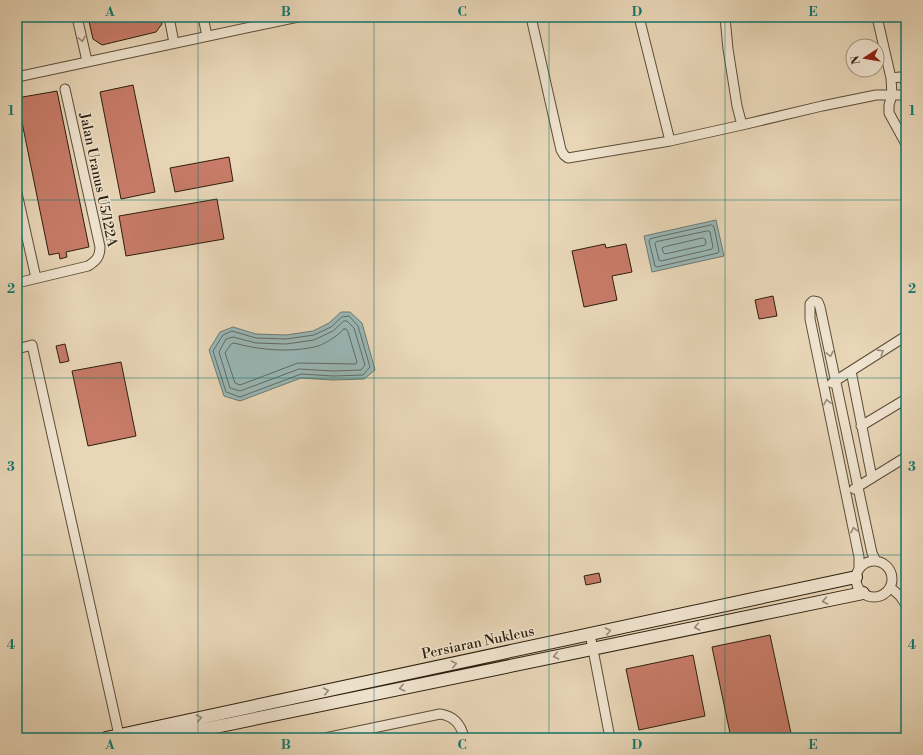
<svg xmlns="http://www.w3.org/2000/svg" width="923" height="755" font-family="'Libre Bodoni',serif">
  <rect width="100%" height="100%" fill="#e8d6b7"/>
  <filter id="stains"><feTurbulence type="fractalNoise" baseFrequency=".005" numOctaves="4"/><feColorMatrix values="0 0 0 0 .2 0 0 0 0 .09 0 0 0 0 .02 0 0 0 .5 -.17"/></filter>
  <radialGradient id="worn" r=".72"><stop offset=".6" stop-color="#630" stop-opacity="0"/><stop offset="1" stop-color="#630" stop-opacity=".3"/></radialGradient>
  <!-- water -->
  <path fill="#99b7b6" stroke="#6e7a73" d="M 716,220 L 724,256 L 652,272 L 644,236 Z
    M 341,312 L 350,312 L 362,323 L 375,370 L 364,379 L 333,380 L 301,378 L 240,401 L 224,396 L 209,350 L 220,332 L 233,327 L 256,334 L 286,335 L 313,331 L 329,323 Z"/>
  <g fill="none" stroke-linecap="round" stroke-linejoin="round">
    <!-- shore -->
    <path stroke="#636b62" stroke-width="1" d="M 712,225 L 714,227 L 719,251 L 718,253 L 657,267 L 655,266 L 649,241 L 650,239 Z
      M 708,231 L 710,232 L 713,247 L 712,249 L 661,261 L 659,260 L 655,244 L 656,242 Z
      M 703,238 L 705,239 L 706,243 L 705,245 L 665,254 L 663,252 L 662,248 L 664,247 Z
      M 342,317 L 349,316 L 358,326 L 370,367 L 363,375 L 333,376 L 301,374 L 240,397 L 226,392 L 213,351 L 223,335 L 232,331 L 256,338 L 286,339 L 314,335 L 331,327 Z
      M 344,321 L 347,321 L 354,328 L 365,365 L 361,370 L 333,371 L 299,369 L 240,391 L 230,388 L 219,352 L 226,339 L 233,337 L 256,343 L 286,344 L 314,340 L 333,331 Z
      M 344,329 L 346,329 L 348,332 L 357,362 L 356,364 L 298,363 L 240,385 L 235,383 L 225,353 L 231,344 L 234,343 C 259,350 292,353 318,346 C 327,343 337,336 344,329 Z"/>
  </g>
  <!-- building -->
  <path fill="#c77b68" stroke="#2d1f0e" d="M 88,17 L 160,17 L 162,24 L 156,32 L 102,45 L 93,39 Z
    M 133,85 L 155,192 L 121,199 L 100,92 Z
    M 57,91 L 89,247 L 66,252 L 67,257 L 60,259 L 59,253 L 49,255 L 17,98 Z
    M 229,157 L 233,181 L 175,192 L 170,168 Z
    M 217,199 L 224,239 L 126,256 L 119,216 Z
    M 605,244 L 606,248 L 626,244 L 632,272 L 612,276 L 617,300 L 584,307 L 572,251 Z
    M 773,296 L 777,316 L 759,319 L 755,300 Z
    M 65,344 L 69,361 L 60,363 L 56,346 Z
    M 121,362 L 136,436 L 88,446 L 72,371 Z
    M 599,573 L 601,582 L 586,585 L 584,576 Z
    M 770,635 L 792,738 L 731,738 L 712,647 Z
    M 693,655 L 705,716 L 639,730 L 626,669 Z"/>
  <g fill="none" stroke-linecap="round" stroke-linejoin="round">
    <defs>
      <path id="street" d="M 77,17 L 87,61
        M 169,17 L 174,43
        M 203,17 L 207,36
        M 531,17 L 561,150 L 564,155 L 568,158 L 670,141 L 742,125 L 822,106 L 876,95 L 906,95
        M 639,17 L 670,141
        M 725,17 L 728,49 L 737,106 L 742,125
        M 877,17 L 891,78 L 892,95 L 889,105 L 889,113 L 906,144
        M 17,77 L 298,17
        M 891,78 L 900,77 L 905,80 L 906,83
        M 17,193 L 36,278
        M 17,283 L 88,266 C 96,261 100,257 100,247 L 65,89
        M 17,349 L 32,345 L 119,735
        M 851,371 L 872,478
        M 832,383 L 906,336
        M 861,426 L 906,399
        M 854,489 L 906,457
        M856 579a18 18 0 1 1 36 0a18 18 0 1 1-36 0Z
        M 859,568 L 859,557 L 810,319 L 810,304 L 813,301 L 818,302 L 820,307 L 863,511 L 872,553 L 876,561
        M 890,587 L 900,596 L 906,605
        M 590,634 L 610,738
        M 325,738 L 440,714 C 454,716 461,724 464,738"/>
      <path id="secondary" d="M 106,738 L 856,577
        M 162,738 L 863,593"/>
    </defs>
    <!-- street casing -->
    <use href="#street" stroke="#5c4d38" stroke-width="11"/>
    <!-- secondary casing -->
    <use href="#secondary" stroke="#2d1f0e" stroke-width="14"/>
    <!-- street -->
    <use href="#street" stroke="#f0e4d0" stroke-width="9"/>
    <!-- secondary -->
    <use href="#secondary" stroke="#f0e4d0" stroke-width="12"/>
  </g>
  <!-- one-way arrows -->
  <defs><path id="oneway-chevron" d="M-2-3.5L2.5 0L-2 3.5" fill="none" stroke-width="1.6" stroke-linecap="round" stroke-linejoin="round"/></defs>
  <g stroke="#988b79">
    <use href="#oneway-chevron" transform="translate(82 39) rotate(78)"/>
    <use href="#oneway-chevron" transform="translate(881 352) rotate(-32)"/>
    <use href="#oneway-chevron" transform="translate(830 354) rotate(78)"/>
    <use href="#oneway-chevron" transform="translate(827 402) rotate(-102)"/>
    <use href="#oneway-chevron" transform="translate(854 530) rotate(-102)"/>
    <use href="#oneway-chevron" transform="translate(825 601) rotate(169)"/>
    <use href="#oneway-chevron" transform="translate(697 627) rotate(169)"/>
    <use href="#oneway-chevron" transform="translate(608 631) rotate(-12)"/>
    <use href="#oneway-chevron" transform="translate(556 656) rotate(168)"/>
    <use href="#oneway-chevron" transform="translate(454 664) rotate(-12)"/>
    <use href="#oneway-chevron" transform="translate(402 688) rotate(168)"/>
    <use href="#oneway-chevron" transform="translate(326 691) rotate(-12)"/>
    <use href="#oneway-chevron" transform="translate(199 718) rotate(-12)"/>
  </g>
  <!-- grid -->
  <path fill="none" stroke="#0f766e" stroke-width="1" stroke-opacity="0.55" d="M 198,17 L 198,738M 374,17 L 374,738M 549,17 L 549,738M 725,17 L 725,738M 17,200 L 906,200M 17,378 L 906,378M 17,555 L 906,555"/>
  <g text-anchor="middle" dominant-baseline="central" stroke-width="3" stroke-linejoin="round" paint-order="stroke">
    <!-- street labels -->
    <g font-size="14" fill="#2d1f0e" stroke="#f0e4d0">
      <text transform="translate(98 180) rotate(78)">Jalan Uranus U5/122A</text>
      <text transform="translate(478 643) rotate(-12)">Persiaran Nukleus</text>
    </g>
  </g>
  <!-- margin -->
  <rect width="923" height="755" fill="none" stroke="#e8d6b7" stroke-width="44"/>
  <!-- north arrow -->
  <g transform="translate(865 58) rotate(258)"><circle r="19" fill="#f0e4d0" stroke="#a29582"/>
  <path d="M0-3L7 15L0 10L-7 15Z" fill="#8f2418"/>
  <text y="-6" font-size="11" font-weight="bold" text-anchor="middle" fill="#2d1f0e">N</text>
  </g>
  <rect x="22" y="22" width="879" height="711" fill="none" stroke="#0f766e" stroke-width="1.5"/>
  <g font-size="13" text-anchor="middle" font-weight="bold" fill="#0f766e">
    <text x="110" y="16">A</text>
    <text x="286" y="16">B</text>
    <text x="462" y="16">C</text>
    <text x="637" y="16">D</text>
    <text x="813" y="16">E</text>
    <text x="11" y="115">1</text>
    <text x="912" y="115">1</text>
    <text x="11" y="293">2</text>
    <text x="912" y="293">2</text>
    <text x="11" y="471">3</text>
    <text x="912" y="471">3</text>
    <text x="11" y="649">4</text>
    <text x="912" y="649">4</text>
    <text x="110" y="749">A</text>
    <text x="286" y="749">B</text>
    <text x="462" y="749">C</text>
    <text x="637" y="749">D</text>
    <text x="813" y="749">E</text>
  </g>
  <rect width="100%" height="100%" filter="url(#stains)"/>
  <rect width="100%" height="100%" fill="url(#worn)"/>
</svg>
